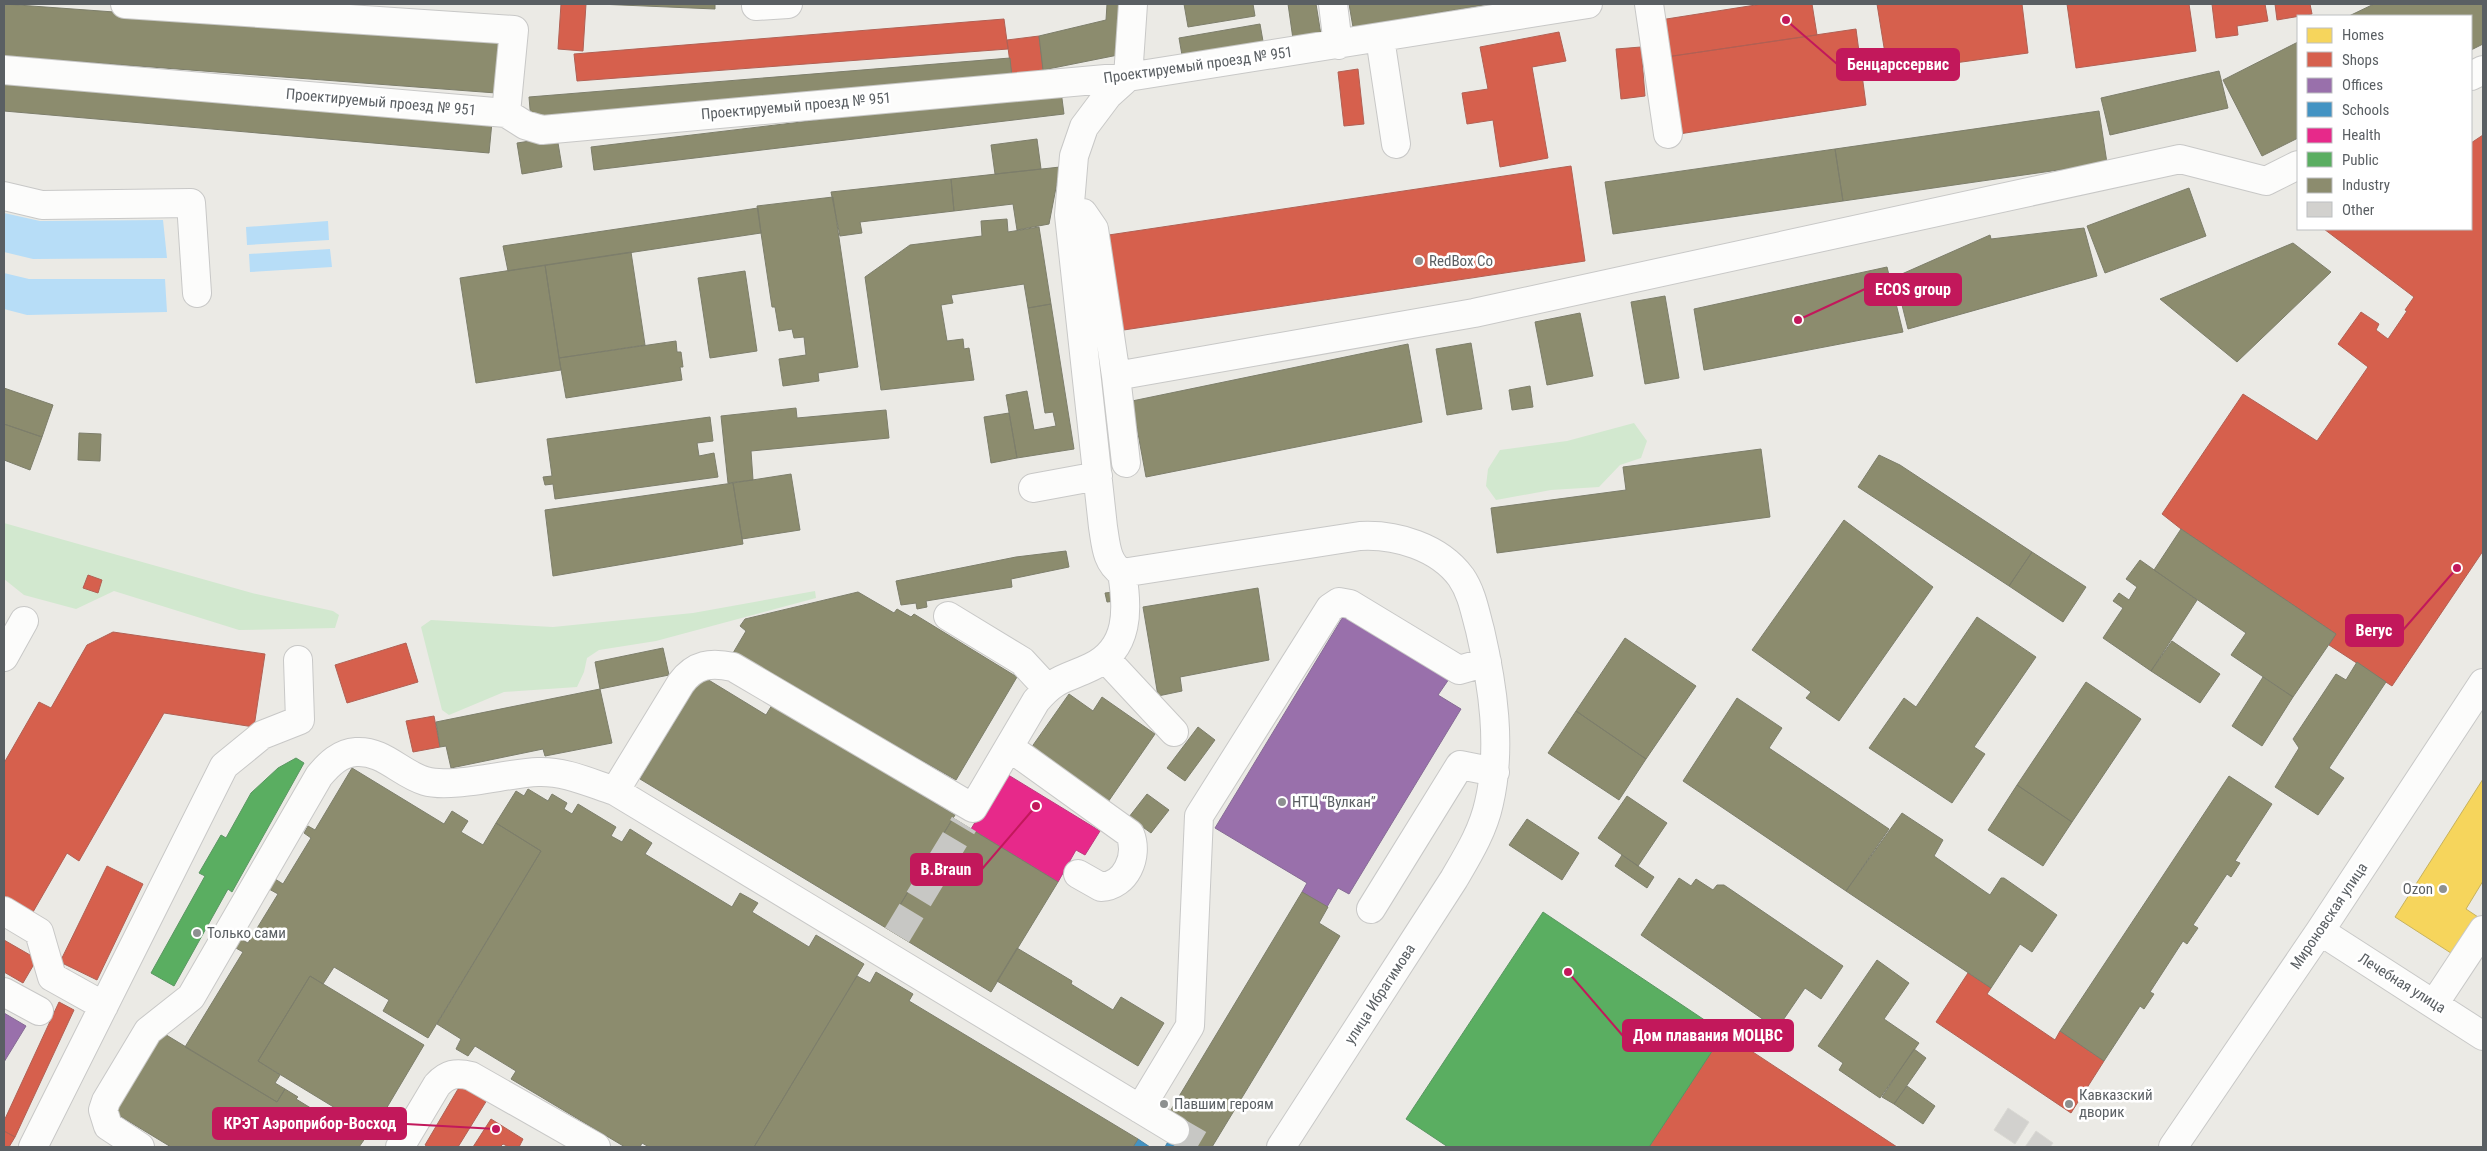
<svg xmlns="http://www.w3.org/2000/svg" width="2487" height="1151" font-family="'Roboto Condensed',sans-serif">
  <rect width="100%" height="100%" fill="#ebeae5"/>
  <!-- green -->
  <path fill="#d2e8cf" d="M 1634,423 L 1647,441 L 1641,458 L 1620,465 L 1599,487 L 1551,490 L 1496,500 L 1486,486 L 1488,469 L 1500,450 L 1567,441 Z
    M 4,523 L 252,593 L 333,611 L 339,615 L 335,628 L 239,630 L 114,591 L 76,609 L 24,595 L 4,579 Z
    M 815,591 L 816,598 L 656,641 L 599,650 L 587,658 L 584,672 L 577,687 L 504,692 L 449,715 L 442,710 L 421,627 L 431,620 L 553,627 L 693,613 Z"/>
  <!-- water -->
  <path fill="#b7ddf7" d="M 4,213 L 40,221 L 163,220 L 167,258 L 33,259 L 4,252 Z
    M 328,221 L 329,240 L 247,245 L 246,227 Z
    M 330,249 L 332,267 L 250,272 L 249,254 Z
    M 4,273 L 29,279 L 165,279 L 167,312 L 27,315 L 4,309 Z"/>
  <!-- homes -->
  <path fill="#f6d55c" stroke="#c7b25e" d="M 2483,779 L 2483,881 L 2466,909 L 2478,917 L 2454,955 L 2395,917 Z"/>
  <!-- shops -->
  <path fill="#d6604d" stroke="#b16054" d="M 561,4 L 586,4 L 583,51 L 558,49 Z
    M 1762,4 L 1812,4 L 1817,35 L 1666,57 L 1660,20 Z
    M 1877,4 L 2022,4 L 2028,53 L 1888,72 Z
    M 2067,4 L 2189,4 L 2196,51 L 2076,68 Z
    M 2212,4 L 2265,4 L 2268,21 L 2237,26 L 2238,35 L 2216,38 Z
    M 2275,4 L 2310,4 L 2312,14 L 2277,20 Z
    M 1004,19 L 1008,49 L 577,81 L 574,54 Z
    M 1856,29 L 1866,105 L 1679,134 L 1666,57 Z
    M 1559,32 L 1566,61 L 1532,67 L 1548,158 L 1500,167 L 1493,120 L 1467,124 L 1462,93 L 1488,89 L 1480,47 Z
    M 1039,36 L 1044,75 L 1012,78 L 1007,40 Z
    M 1641,47 L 1645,96 L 1621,99 L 1616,49 Z
    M 1358,69 L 1364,124 L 1344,126 L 1338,72 Z
    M 2483,135 L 2483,551 L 2392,686 L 2329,645 L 2336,634 L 2181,529 L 2162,514 L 2243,394 L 2317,441 L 2368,367 L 2338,344 L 2361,312 L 2379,324 L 2376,330 L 2388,339 L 2407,311 L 2405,310 L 2414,297 L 2324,229 L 2471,229 L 2471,143 Z
    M 1571,166 L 1585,261 L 1117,331 L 1102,236 Z
    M 88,575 L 102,580 L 98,593 L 83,588 Z
    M 113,632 L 265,654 L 254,727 L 164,713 L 79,861 L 67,853 L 33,912 L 4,896 L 4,763 L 39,702 L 51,708 L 87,645 Z
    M 406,643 L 418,682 L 347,703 L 335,665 Z
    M 434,716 L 440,747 L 413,752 L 406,721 Z
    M 107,866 L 143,884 L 97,980 L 60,962 Z
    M 4,940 L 37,959 L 23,983 L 4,972 Z
    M 1968,973 L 1991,988 L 1987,994 L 2055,1040 L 2060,1031 L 2104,1061 L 2071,1113 L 1936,1022 Z
    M 59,1002 L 74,1010 L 15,1137 L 4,1131 L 4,1121 Z
    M 1724,1033 L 1897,1147 L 1649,1147 Z
    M 461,1084 L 487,1100 L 458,1147 L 428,1147 L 425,1145 Z
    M 491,1119 L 523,1139 L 519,1147 L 509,1147 L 503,1144 L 500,1147 L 473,1147 Z
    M 4,1131 L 15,1137 L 9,1147 L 4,1147 Z"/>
  <!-- offices -->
  <path fill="#9970ab" stroke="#866b95" d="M 1344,615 L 1449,679 L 1438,695 L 1461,709 L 1349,894 L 1338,888 L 1327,907 L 1302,892 L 1307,883 L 1215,828 Z
    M 4,1013 L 26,1026 L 4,1062 Z"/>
  <!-- schools -->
  <path fill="#4393c3" stroke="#4a83a6" d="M 1171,1136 L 1190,1147 L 1165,1147 Z
    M 1138,1139 L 1150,1147 L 1133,1147 Z"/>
  <!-- health -->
  <path fill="#e7298a" stroke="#bd397e" d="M 1005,773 L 1100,831 L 1085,855 L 1076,850 L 1058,882 L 971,829 Z"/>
  <!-- public -->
  <path fill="#5aae61" stroke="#5a9662" d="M 296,758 L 304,763 L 232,892 L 228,889 L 174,986 L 151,973 L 205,876 L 199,873 L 221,835 L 226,838 L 251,793 L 278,768 Z
    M 1543,912 L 1724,1033 L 1649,1147 L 1448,1147 L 1406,1119 Z"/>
  <!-- industry -->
  <path fill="#8c8c6e" stroke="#7d7e6b" d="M 4,4 L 500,40 L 496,93 L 4,56 Z
    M 598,4 L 715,4 L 715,9 Z
    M 1107,4 L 1125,4 L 1123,54 L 1043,70 L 1039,36 L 1106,20 Z
    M 1184,4 L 1253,4 L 1255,16 L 1188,27 Z
    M 1288,4 L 1316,4 L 1321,35 L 1293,39 Z
    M 1349,4 L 1490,4 L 1353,27 Z
    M 2374,4 L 2483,4 L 2483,44 L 2471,50 L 2471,16 L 2349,16 Z
    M 1260,24 L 1264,47 L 1183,61 L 1179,38 Z
    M 2298,42 L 2298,138 L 2262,156 L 2223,80 Z
    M 1010,58 L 1012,78 L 531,121 L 529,97 Z
    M 2219,71 L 2228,108 L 2110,135 L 2101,98 Z
    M 4,80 L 492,122 L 489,153 L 4,111 Z
    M 1061,91 L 1064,114 L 594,170 L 591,147 Z
    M 2099,111 L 2107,163 L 1843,201 L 1835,149 Z
    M 557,137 L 562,167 L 522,174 L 517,143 Z
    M 1037,139 L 1041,169 L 995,174 L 991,145 Z
    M 1835,149 L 1843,201 L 1613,234 L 1605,182 Z
    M 1060,167 L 1049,224 L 1017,230 L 1013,204 L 954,211 L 951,179 Z
    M 951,179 L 954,211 L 860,222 L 862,233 L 840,236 L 831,192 Z
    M 2189,188 L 2206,236 L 2105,273 L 2087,226 Z
    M 833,197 L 858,367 L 818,373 L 819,381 L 783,386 L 779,359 L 806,355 L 804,337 L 794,338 L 792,329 L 779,331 L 775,307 L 772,307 L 757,206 Z
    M 758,208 L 761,233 L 508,271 L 503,246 Z
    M 1007,219 L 1008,232 L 1039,227 L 1051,304 L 1028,308 L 1024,284 L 951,295 L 953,303 L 941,305 L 947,341 L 963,339 L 964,349 L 969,348 L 974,380 L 881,390 L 865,277 L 910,245 L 982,236 L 981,221 Z
    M 2084,228 L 2097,276 L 1908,329 L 1895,277 L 1990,235 L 1991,239 Z
    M 2293,243 L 2331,272 L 2237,362 L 2160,299 Z
    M 631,252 L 645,345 L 559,358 L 545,265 Z
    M 545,265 L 561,370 L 476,383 L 460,278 Z
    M 1887,267 L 1903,332 L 1704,370 L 1694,309 Z
    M 745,271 L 757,351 L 710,358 L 698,278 Z
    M 1665,296 L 1679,378 L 1645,384 L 1631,302 Z
    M 1051,304 L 1074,449 L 1017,458 L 1006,395 L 1027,391 L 1034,430 L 1056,426 L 1053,412 L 1045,413 L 1028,308 Z
    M 1580,313 L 1593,376 L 1547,385 L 1535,322 Z
    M 676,341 L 677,352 L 681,352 L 683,367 L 680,367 L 682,380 L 566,398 L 559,358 Z
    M 1471,343 L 1482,409 L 1447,415 L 1436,349 Z
    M 1408,344 L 1422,422 L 1146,477 L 1132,401 Z
    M 1530,386 L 1533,407 L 1512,410 L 1509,390 Z
    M 4,388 L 53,405 L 42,437 L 4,424 Z
    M 796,408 L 797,418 L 886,410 L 889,438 L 751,451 L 753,480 L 728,483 L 721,416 Z
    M 1009,413 L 1017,458 L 991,463 L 984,417 Z
    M 710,417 L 713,441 L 697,443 L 699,456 L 714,453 L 718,477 L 555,499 L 553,484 L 545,485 L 543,477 L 552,476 L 547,439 Z
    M 4,424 L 42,437 L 30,470 L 4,460 Z
    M 79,433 L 101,434 L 100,461 L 78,460 Z
    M 1761,449 L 1770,517 L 1497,553 L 1491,508 L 1626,490 L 1623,467 Z
    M 1879,455 L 1900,465 L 2032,552 L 2009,586 L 1858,487 Z
    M 791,474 L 800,530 L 742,539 L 733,483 Z
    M 733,483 L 743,544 L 553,576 L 545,510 Z
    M 1844,520 L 1933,587 L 1839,721 L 1806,698 L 1811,692 L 1752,650 Z
    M 2181,529 L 2336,634 L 2293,697 L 2231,655 L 2246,633 L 2154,570 Z
    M 1066,551 L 1069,567 L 1011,579 L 1012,587 L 926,601 L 927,607 L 917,609 L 916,603 L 901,605 L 896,581 L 1016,557 Z
    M 2032,552 L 2086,587 L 2063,622 L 2009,586 Z
    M 2140,560 L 2197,600 L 2151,671 L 2103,638 L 2123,608 L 2113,601 L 2119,593 L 2129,600 L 2137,587 L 2126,579 Z
    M 1258,588 L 1269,660 L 1180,677 L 1182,691 L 1158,696 L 1143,607 Z
    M 858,592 L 894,613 L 897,609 L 911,617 L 914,614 L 1017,677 L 956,780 L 733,653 L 746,631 L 740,626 L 745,619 Z
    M 1114,592 L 1116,601 L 1107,602 L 1105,593 Z
    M 1977,617 L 2036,657 L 1974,747 L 1985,754 L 1952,803 L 1869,748 L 1904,698 L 1916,707 Z
    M 1625,638 L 1696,686 L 1646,759 L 1576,711 Z
    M 2172,641 L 2220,674 L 2200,703 L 2151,671 Z
    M 663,648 L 669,675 L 600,689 L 595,662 Z
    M 2357,662 L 2386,682 L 2329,768 L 2344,778 L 2318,815 L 2275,787 L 2299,748 L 2293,739 L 2336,674 L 2346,680 Z
    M 702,676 L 766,715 L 772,705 L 955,815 L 886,928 L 640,779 Z
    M 2263,677 L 2293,697 L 2262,746 L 2232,726 Z
    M 2086,682 L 2141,719 L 2072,822 L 2017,785 Z
    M 600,689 L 612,743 L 545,756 L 543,749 L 451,768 L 446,746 L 440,747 L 436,722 Z
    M 1069,694 L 1093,711 L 1102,697 L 1155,734 L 1108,802 L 1031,748 Z
    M 1737,698 L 1782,728 L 1769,748 L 1889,829 L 1846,891 L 1683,781 Z
    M 1576,711 L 1646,759 L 1619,800 L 1548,753 Z
    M 1198,727 L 1215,740 L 1185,781 L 1167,768 Z
    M 352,768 L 444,824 L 452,811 L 468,821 L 461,832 L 483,845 L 496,823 L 541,851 L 428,1038 L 383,1011 L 389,1000 L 334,967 L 323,984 L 310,976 L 258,1061 L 280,1075 L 275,1083 L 285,1089 L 277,1102 L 185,1047 L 243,952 L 234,947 L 240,939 L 248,943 L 278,894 L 269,889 L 275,879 L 283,884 L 311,838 L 304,833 L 308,826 L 315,830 Z
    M 2229,776 L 2272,804 L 2235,861 L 2240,863 L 2231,877 L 2227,874 L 2193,925 L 2198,928 L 2187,944 L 2183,941 L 2150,992 L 2154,994 L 2144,1009 L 2140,1006 L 2104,1061 L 2060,1031 Z
    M 2017,785 L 2072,822 L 2043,866 L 1988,830 Z
    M 528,789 L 548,801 L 552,794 L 567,803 L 564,809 L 572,814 L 578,804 L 616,827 L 611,836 L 622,842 L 630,829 L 652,843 L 645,854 L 732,907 L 740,893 L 758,903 L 752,912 L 809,947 L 816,935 L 864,964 L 754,1147 L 649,1147 L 642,1143 L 640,1147 L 625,1147 L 511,1079 L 516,1071 L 475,1046 L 468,1056 L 456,1049 L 461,1039 L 437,1024 L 541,851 L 496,823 L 516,791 L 524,796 Z
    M 1147,794 L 1169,810 L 1151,833 L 1129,817 Z
    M 1627,796 L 1667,823 L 1638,866 L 1598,838 Z
    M 1902,813 L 1943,840 L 1934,856 L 1987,893 L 1990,895 L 2001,878 L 2004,878 L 2057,915 L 2032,952 L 2020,944 L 1991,988 L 1846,891 Z
    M 953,818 L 1058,882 L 991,992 L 886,928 Z
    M 1527,819 L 1579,853 L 1562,880 L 1509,845 Z
    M 1622,855 L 1654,877 L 1647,888 L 1615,866 Z
    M 1679,878 L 1691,886 L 1696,879 L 1713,890 L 1717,885 L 1724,885 L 1843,966 L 1821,999 L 1805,988 L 1777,1029 L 1641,935 Z
    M 1302,892 L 1328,907 L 1319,923 L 1340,936 L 1212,1147 L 1190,1147 L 1171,1136 L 1169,1113 Z
    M 1017,948 L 1072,981 L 1071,984 L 1113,1010 L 1121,997 L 1164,1023 L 1138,1066 L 997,981 Z
    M 1877,960 L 1909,983 L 1884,1019 L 1919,1043 L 1880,1098 L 1839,1070 L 1843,1063 L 1818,1046 Z
    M 876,972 L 913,994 L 909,1001 L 1138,1139 L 1133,1147 L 754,1147 L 857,976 L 870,983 Z
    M 310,976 L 424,1045 L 373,1131 L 258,1061 Z
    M 163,1033 L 277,1102 L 285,1089 L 298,1097 L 296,1099 L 332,1121 L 335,1118 L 366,1137 L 359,1147 L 171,1147 L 115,1113 Z
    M 1914,1049 L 1926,1058 L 1894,1104 L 1882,1097 Z
    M 1907,1086 L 1935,1106 L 1923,1124 L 1894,1104 Z"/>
  <!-- building -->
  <path fill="#d2d1ce" stroke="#dad9d4" d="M 2008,1108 L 2029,1122 L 2015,1144 L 1994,1130 Z
    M 2036,1131 L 2053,1143 L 2050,1147 L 2025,1147 Z"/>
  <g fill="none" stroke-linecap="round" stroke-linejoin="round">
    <!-- minor-tunnel -->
    <path stroke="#c7c7c4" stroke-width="28" stroke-dasharray="28 14" stroke-linecap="butt" d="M 897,935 L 964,824
      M 1175,1130 L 1204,1147"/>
    <defs>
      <path id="minor" d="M 125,4 L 514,30 L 506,113
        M 1133,4 L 1128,77 L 1108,95 L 1084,127 L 1074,156 L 1069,215 L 1103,527 C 1106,545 1106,562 1122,573 L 1360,536 C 1396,534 1439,547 1461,577 C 1472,593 1475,612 1480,630 C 1493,686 1502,747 1489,803 C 1483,831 1468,855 1454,879 L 1281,1147
        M 1333,4 L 1338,45
        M 1649,4 L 1668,134
        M 756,6 L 788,4
        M 1380,38 L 1396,144
        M 4,70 L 506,113 L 525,125 L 542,130 L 1128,77 L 1588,4
        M 2471,76 L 2483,70
        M 4,196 L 42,205 L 191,203 L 197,293
        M 1069,215 L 1083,213 L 1094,229 L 1116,376 L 1126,463
        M 1116,376 L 1474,313 L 2180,159 L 2266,181 L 2298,165
        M 1033,488 L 1098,476
        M 948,616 L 1022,661 L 1047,688
        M 4,657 L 24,621
        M 1105,658 L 1174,732
        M 1009,747 L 1130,834 C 1139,856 1126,886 1101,887 L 1078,874
        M 615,791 L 681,683 C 695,664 711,662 733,667 L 973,808 L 1036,701 C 1056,677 1066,679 1091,667 C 1130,649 1128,608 1122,573
        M 1371,909 L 1460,765 L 1495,772
        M 4,911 L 39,932 L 52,977 L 104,1006
        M 2320,931 L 2483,1036
        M 4,992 L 39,1011
        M 2434,1004 L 2483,930
        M 1140,1109 L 1190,1026 L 1199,816 L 1330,608 L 1339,602 L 1350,604 L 1459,670 L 1487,662
        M 33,1147 L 224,766 L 262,735 L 300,720 L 298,660
        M 140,1147 L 108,1126 L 103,1110 L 106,1101 L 148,1031 L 191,997 L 319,776 C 329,764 340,753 356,752 C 383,750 401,774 425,781 C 451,789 508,773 538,772 C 565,771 590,783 615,791 L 1175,1130
        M 400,1147 L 437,1085 C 447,1074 456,1072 471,1076 L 596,1147
        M 2173,1147 L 2320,931 L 2483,683"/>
    </defs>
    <!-- minor casing -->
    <use href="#minor" stroke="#c8c8c7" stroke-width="30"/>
    <!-- minor -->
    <use href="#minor" stroke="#fcfcfb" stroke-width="28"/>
  </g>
  <!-- markers -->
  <g fill="#8d9090" stroke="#fff" stroke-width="2">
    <circle cx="1419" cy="261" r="5"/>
    <circle cx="1282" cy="802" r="5"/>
    <circle cx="2443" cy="889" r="5"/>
    <circle cx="197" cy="933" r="5"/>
    <circle cx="1164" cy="1104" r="5"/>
    <circle cx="2069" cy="1104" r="5"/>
  </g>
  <g text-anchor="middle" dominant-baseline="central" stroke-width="5" stroke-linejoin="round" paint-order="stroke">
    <!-- street labels -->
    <g font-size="15" fill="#5a5f63" stroke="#fff">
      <text transform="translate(1198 65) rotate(-8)">Проектируемый проезд № 951</text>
      <text transform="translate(381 102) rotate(5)">Проектируемый проезд № 951</text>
      <text transform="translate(796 106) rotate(-5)">Проектируемый проезд № 951</text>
      <text transform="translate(2329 916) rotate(-56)">Мироновская улица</text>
      <text transform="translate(2402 983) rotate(32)">Лечебная улица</text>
      <text transform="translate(1380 994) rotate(-57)">улица Ибрагимова</text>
    </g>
    <!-- poi labels -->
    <g font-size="15" fill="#5a5f63" stroke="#fff" text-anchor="start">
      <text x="1429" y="261">RedBox Co</text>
      <text x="1292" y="802">НТЦ “Вулкан”</text>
      <text x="2433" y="889" text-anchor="end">Ozon</text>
      <text x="207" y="933">Только сами</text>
      <text x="2079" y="1095">Кавказский<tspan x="2079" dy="17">дворик</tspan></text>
      <text x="1174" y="1104">Павшим героям</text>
    </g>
  </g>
  <!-- callouts -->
  <path fill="none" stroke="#c2185b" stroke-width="2" d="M1786 20L1837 64M1798 320L1865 289M2457 568L2403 630M1036 806L982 869M1568 972L1623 1036M496 1129L406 1124"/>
  <g fill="#c2185b" stroke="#fff" stroke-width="2">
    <circle cx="1786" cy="20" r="5"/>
    <circle cx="1798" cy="320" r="5"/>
    <circle cx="2457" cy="568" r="5"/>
    <circle cx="1036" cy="806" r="5"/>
    <circle cx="1568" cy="972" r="5"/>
    <circle cx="496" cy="1129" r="5"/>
  </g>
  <g fill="#c2185b" stroke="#c2185b" stroke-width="2">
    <rect x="1837" y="49" width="122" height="31" rx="5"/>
    <rect x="1865" y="274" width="96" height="31" rx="5"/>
    <rect x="2346" y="615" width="57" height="31" rx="5"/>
    <rect x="911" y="854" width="71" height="31" rx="5"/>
    <rect x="1623" y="1020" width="170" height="31" rx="5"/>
    <rect x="213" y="1108" width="193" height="31" rx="5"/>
  </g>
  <g font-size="16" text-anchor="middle" font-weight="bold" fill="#fff">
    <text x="1898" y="70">Бенцарссервис</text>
    <text x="1913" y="295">ECOS group</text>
    <text x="2374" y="636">Вегус</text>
    <text x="946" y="875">B.Braun</text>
    <text x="1708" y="1041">Дом плавания МОЦВС</text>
    <text x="310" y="1129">КРЭТ Аэроприбор-Восход</text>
  </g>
  <!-- border -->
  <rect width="2487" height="1151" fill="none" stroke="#5a5f63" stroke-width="10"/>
  <!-- legend -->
  <rect x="2297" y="15" width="175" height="215" fill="#ffffff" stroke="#bdbfc1"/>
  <rect x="2307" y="28" width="25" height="15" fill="#f6d55c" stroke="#bdbfc1"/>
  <text x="2342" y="40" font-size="15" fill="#5a5f63">Homes</text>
  <rect x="2307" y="52" width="25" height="15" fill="#d6604d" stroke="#bdbfc1"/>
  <text x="2342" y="65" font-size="15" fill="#5a5f63">Shops</text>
  <rect x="2307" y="78" width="25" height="15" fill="#9970ab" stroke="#bdbfc1"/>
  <text x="2342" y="90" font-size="15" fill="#5a5f63">Offices</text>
  <rect x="2307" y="102" width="25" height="15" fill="#4393c3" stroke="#bdbfc1"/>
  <text x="2342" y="115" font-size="15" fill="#5a5f63">Schools</text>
  <rect x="2307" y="128" width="25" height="15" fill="#e7298a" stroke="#bdbfc1"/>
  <text x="2342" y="140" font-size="15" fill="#5a5f63">Health</text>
  <rect x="2307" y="152" width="25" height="15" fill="#5aae61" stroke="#bdbfc1"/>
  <text x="2342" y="165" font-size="15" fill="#5a5f63">Public</text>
  <rect x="2307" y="178" width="25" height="15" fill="#8c8c6e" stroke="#bdbfc1"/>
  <text x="2342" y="190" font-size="15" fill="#5a5f63">Industry</text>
  <rect x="2307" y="202" width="25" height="15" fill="#d2d1ce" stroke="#bdbfc1"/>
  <text x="2342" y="215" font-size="15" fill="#5a5f63">Other</text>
</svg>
